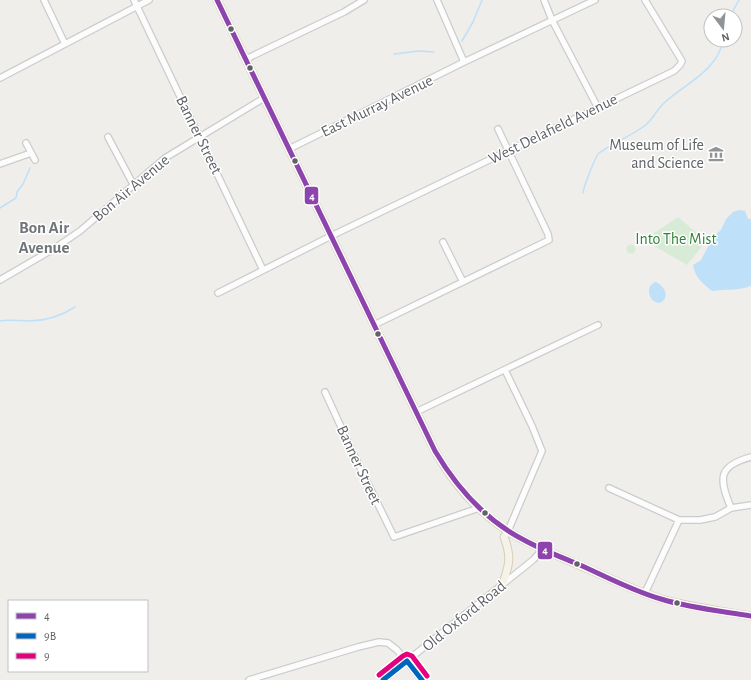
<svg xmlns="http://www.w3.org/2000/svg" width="751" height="680" font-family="'Alegreya Sans',sans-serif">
  <rect width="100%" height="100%" fill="#efeeea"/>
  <!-- green -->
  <path fill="#d8ebd6" d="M 678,217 L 706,241 L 687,265 L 651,244 L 654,233 Z
    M626.5 249a4.5 4.5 0 1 1 9 0a4.5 4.5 0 1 1-9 0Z"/>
  <!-- water -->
  <path fill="#bfe0f9" d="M 739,210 L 745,211 L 748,219 L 751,219 L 751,286 C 738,291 725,289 712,291 C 703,284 695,277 693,265 L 701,260 L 713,237 L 721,230 L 726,219 L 733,212 Z
    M 655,282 C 665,285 671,299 659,303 C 651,302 647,294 650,286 Z"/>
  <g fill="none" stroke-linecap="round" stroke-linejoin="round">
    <!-- stream -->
    <path stroke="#bfe0f9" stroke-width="1.5" d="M 730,16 L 739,0
      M 462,41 L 473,22 L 482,0
      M 394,54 L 419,51 L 434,52
      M 583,193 C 584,185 594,161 598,154 C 612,143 629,137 643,127 C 652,121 656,111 663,104 C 684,84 718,71 723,40
      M 0,208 L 16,198 L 17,192 L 23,184 L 30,168
      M 0,321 C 10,319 19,321 29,321 C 46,321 61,316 75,307"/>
    <defs>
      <path id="minor" d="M 44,0 L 65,44
        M 134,0 L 263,270
        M 437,0 L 464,62
        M 544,0 L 552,20 L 598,108
        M 246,59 L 344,12 L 364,0
        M 0,78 L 149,0
        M 108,137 L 133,184
        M 26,143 L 35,160
        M 289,149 L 464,62 L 595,0
        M 0,164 L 31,153
        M 443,242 L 463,282
        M 0,280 L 55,248 L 80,231 L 165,158 L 264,98
        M 218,293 L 331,236 L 674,71 L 680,65 L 682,61 L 645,0
        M 374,325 L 549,240 L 548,234 L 498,129
        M 505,370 L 532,426 L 542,451 L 508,531
        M 325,392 L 353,453 L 394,537 L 479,508
        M 416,412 L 598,325
        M 609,488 L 679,520 L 700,520 L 715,517 L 731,508 L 751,505
        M 731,508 C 719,479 717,466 751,457
        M 645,593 L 679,520
        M 249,680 L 358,647 L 379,642 L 388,643 L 397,650 L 422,680
        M 383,680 L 533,560 L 543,549"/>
      <path id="major" d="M 217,0 L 435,451 C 453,483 477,511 508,531 C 529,545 554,554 577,564 C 605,576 632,590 661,599 C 690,607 721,611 751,616
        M 502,586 C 509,566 512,557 504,537 L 508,531"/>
    </defs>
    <!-- minor casing -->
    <use href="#minor" stroke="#cbcccc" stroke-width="8"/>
    <!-- major casing -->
    <use href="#major" stroke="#d7ceb8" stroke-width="9"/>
    <!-- minor -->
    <use href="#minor" stroke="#fdfcfc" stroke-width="5.5"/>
    <!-- major -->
    <use href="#major" stroke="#f4f2e9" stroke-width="7"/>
    <defs>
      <path id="bus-1" d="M 217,0 L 435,451 C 457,488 485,520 524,540 C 542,550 561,557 580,565 C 607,577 633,591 661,599 C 690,608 721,611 751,616"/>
      <path id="bus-2" d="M 383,680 L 407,661 L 422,680"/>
      <path id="bus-3" d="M 379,675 L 403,656 L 407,654 L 412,656 L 427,676"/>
    </defs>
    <!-- bus-1 casing -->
    <use href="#bus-1" stroke="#fff" stroke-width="8"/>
    <!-- bus-2 casing -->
    <use href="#bus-2" stroke="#fff" stroke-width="8"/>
    <!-- bus-3 casing -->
    <use href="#bus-3" stroke="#fff" stroke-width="8"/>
    <!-- bus-1 -->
    <use href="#bus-1" stroke="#8e44ad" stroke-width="5"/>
    <!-- bus-2 -->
    <use href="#bus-2" stroke="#0065bd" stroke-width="5"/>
    <!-- bus-3 -->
    <use href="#bus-3" stroke="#e5007d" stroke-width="5"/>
  </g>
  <!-- icons -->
  <defs>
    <symbol id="museum-bare" viewBox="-9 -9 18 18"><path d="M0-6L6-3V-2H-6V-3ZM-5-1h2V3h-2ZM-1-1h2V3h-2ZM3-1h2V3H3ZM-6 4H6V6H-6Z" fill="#919496" stroke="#fff" stroke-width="2.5" paint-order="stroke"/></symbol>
  </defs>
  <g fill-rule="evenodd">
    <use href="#museum-bare" x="705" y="143" width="22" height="22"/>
  </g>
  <!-- markers -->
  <g fill="#5f6368" stroke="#fff" stroke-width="1.5">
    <circle cx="231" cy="29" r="3.5"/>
    <circle cx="250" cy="68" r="3.5"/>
    <circle cx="295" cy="161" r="3.5"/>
    <circle cx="378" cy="334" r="3.5"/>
    <circle cx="485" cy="513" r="3.5"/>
    <circle cx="577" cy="564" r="3.5"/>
    <circle cx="677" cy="603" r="3.5"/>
  </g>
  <g text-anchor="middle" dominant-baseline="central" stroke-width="3" stroke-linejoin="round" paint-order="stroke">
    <!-- street labels -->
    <g font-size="16" fill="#5f6368" stroke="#fff">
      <text transform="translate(377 106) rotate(-26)">East Murray Avenue</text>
      <text transform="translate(553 129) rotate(-26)">West Delafield Avenue</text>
      <text transform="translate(199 135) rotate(64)">Banner Street</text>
      <text transform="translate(131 188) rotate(-40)">Bon Air Avenue</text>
      <text transform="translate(359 465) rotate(65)">Banner Street</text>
      <text transform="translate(464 616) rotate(-39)">Old Oxford Road</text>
    </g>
    <!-- poi labels -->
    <g font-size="16" fill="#5f6368" stroke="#fff" text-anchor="end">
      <text x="704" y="145">Museum of Life<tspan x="704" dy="18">and Science</tspan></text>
    </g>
    <!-- park labels -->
    <g font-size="16" fill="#348238" stroke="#fff">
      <text x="676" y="239">Into The Mist</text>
    </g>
    <!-- neighbourhood labels -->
    <g font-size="17" font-weight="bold" fill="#70757a" stroke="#fff">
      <text x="44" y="227">Bon Air<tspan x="44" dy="20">Avenue</tspan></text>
    </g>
  </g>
  <g stroke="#fff" stroke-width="1.5">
    <rect x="304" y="186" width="15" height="19" rx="4" fill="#8e44ad"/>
    <rect x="537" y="541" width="16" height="19" rx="4" fill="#8e44ad"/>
  </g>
  <g font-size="11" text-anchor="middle" font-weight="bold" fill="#fff">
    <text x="312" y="200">4</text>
    <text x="545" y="554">4</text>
  </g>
  <!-- legend -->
  <rect x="8" y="600" width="140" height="72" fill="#ffffff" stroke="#bfc1c3"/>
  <rect x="16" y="613" width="20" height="6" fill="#8e44ad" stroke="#bfc1c3"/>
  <text x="44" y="620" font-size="12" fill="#5f6368">4</text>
  <rect x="16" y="633" width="20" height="6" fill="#0065bd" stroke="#bfc1c3"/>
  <text x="44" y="640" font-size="12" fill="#5f6368">9B</text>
  <rect x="16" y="653" width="20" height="6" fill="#e5007d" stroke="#bfc1c3"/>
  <text x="44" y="660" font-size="12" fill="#5f6368">9</text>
  <!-- north arrow -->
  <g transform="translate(723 28) rotate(164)"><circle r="19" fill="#ffffff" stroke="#bfc1c3"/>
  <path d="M0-3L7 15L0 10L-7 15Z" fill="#919496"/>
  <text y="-6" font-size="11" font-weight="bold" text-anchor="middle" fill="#5f6368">N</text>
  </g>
</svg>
